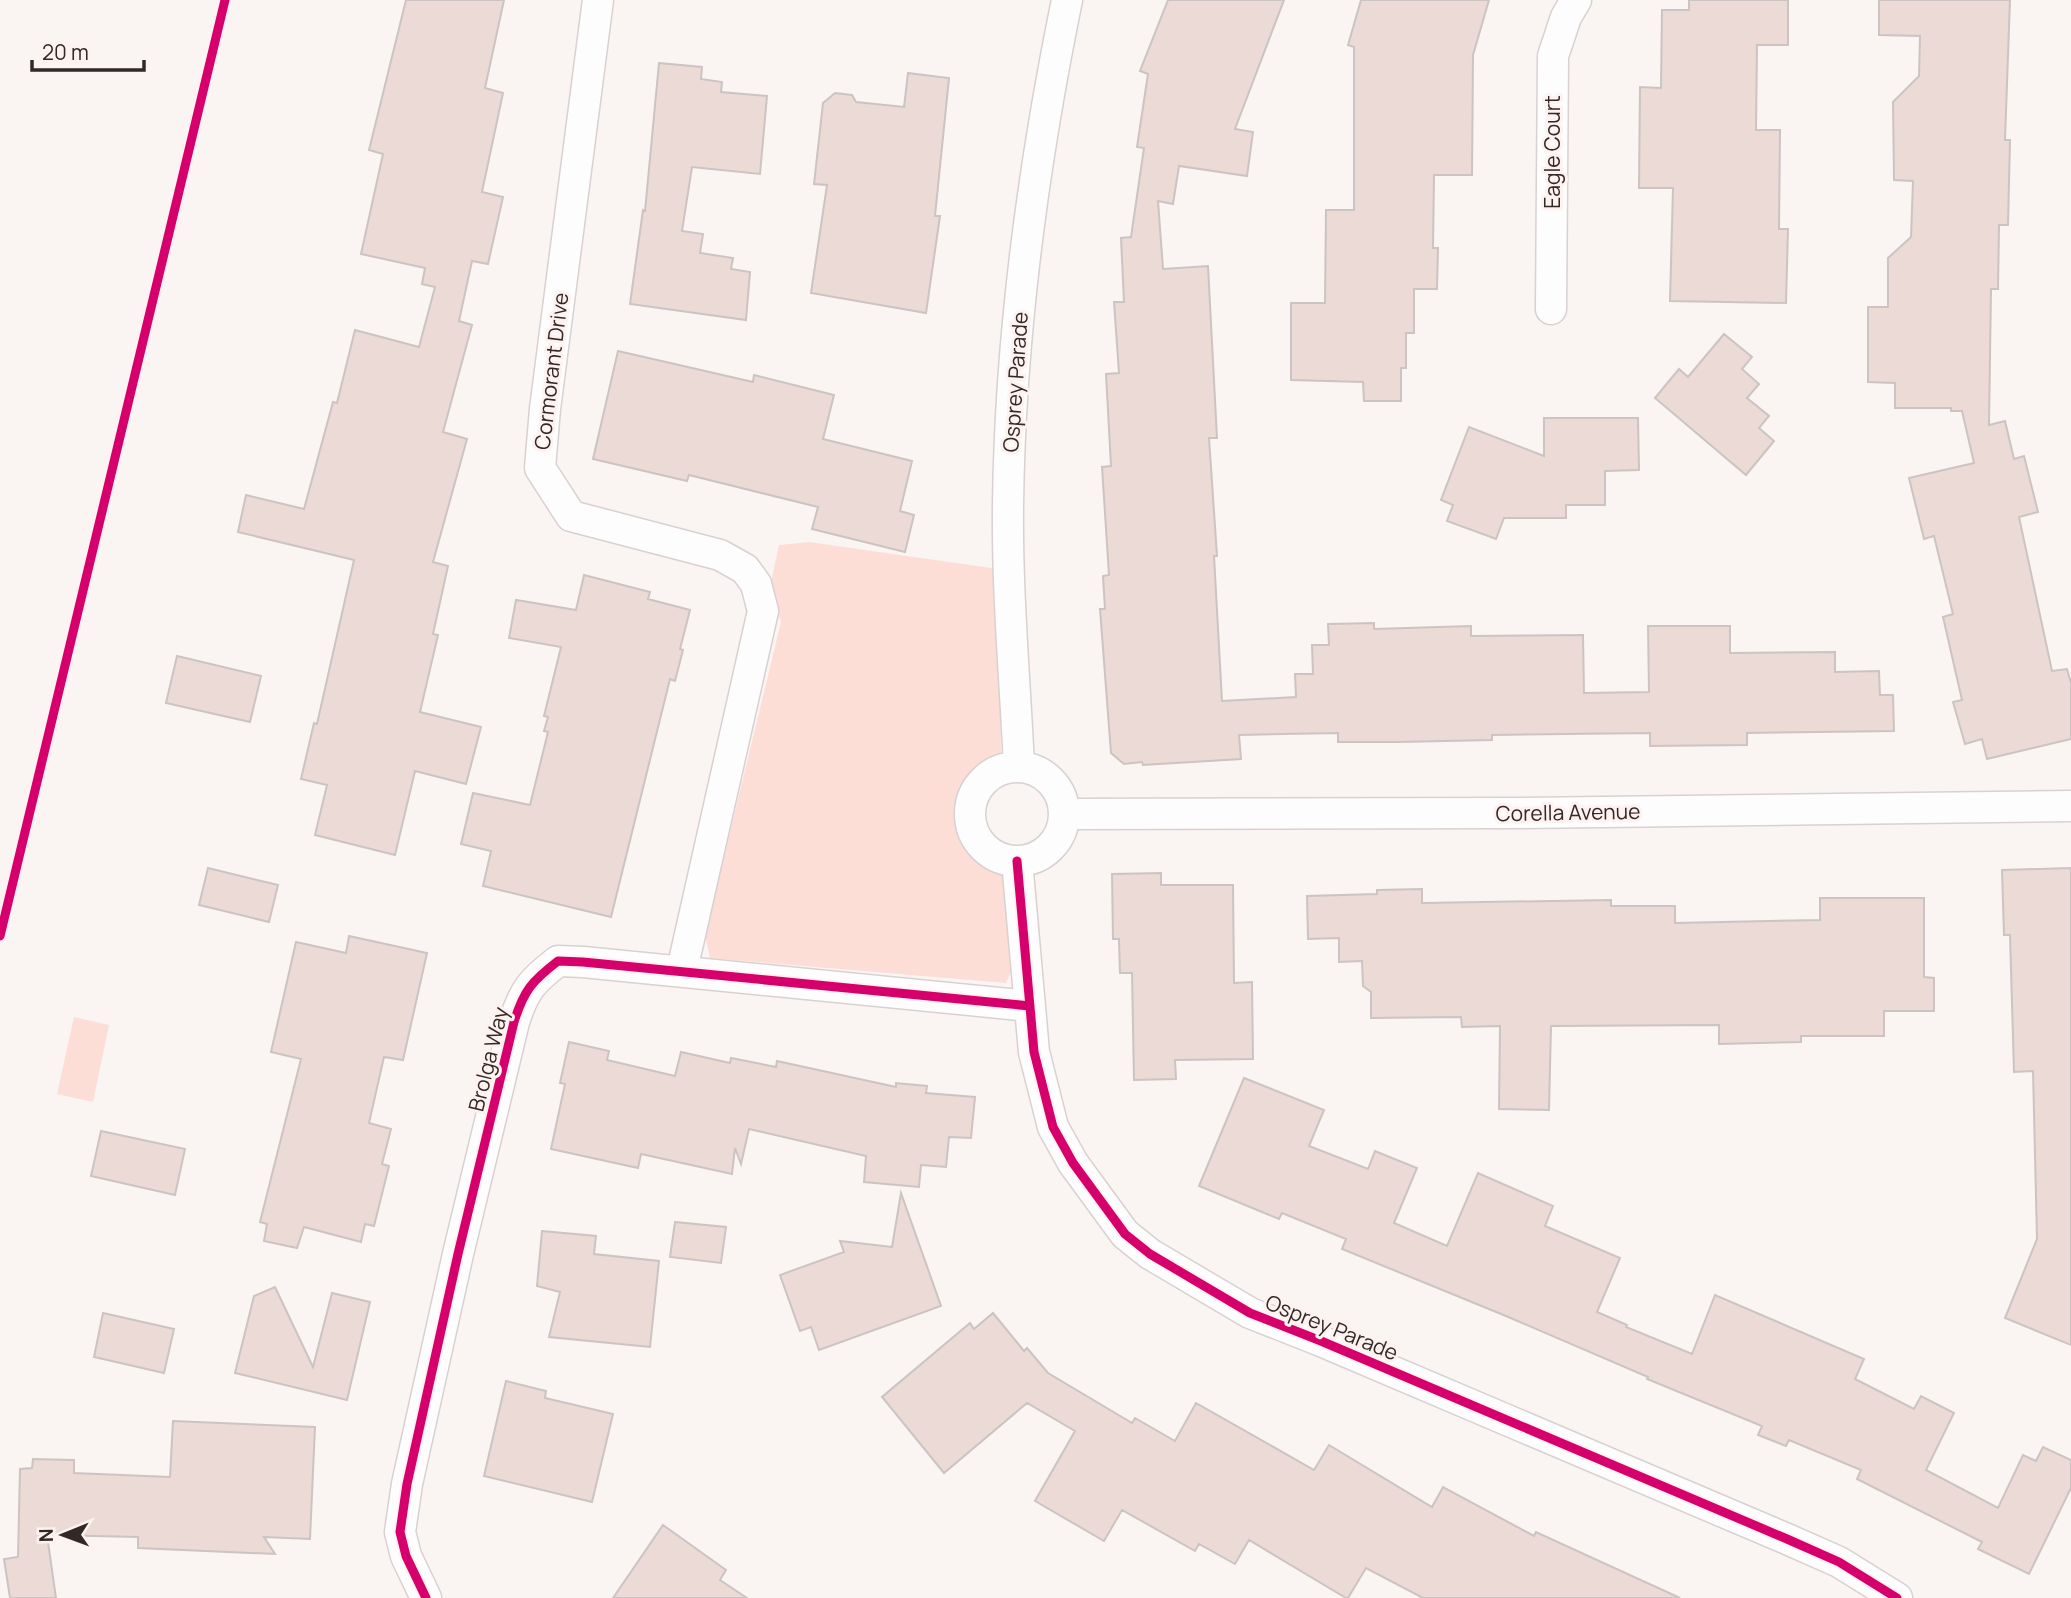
<svg xmlns="http://www.w3.org/2000/svg" width="2071" height="1598" font-family="Manrope,sans-serif">
  <rect width="100%" height="100%" fill="#faf4f3"/>
  <!-- green -->
  <path fill="#fcded7" d="M 809,542 L 998,569 L 1001,753 L 967,782 L 956,812 L 966,843 L 1001,870 L 1015,962 L 1006,983 L 710,958 L 705,935 L 781,622 L 771,582 L 779,545 Z
    M 74,1017 L 109,1025 L 93,1102 L 57,1094 Z"/>
  <!-- building -->
  <path fill="#ebdad5" stroke="#cbc4c2" stroke-width="2" d="M 406,0 L 504,0 L 485,88 L 503,93 L 482,192 L 503,197 L 488,264 L 472,261 L 459,321 L 472,325 L 443,432 L 467,439 L 433,562 L 448,566 L 433,634 L 438,635 L 420,712 L 481,727 L 466,784 L 415,771 L 395,855 L 315,835 L 327,785 L 301,779 L 314,723 L 317,724 L 354,560 L 238,532 L 246,495 L 304,509 L 333,402 L 337,403 L 355,330 L 419,347 L 435,287 L 422,284 L 425,268 L 361,254 L 383,154 L 369,150 Z
    M 1168,0 L 1284,0 L 1235,129 L 1253,132 L 1247,176 L 1179,166 L 1173,204 L 1158,201 L 1163,269 L 1208,266 L 1217,438 L 1209,438 L 1217,556 L 1214,556 L 1222,701 L 1296,697 L 1295,674 L 1313,674 L 1312,645 L 1329,645 L 1328,624 L 1374,623 L 1374,629 L 1471,626 L 1471,636 L 1583,635 L 1584,693 L 1649,692 L 1648,626 L 1730,626 L 1730,653 L 1835,652 L 1835,672 L 1879,671 L 1880,695 L 1893,695 L 1894,731 L 1747,733 L 1747,745 L 1650,746 L 1650,733 L 1492,735 L 1492,740 L 1398,742 L 1338,742 L 1338,733 L 1239,735 L 1241,759 L 1143,765 L 1142,762 L 1124,764 L 1111,753 L 1100,609 L 1105,609 L 1103,576 L 1109,575 L 1102,467 L 1111,466 L 1106,374 L 1119,373 L 1114,302 L 1124,302 L 1121,238 L 1131,237 L 1144,148 L 1137,147 L 1148,74 L 1140,71 Z
    M 1361,0 L 1489,0 L 1473,55 L 1472,175 L 1434,175 L 1433,248 L 1438,248 L 1437,289 L 1414,289 L 1414,333 L 1406,333 L 1406,368 L 1401,368 L 1401,401 L 1364,401 L 1363,382 L 1291,380 L 1291,303 L 1325,303 L 1326,210 L 1354,210 L 1354,47 L 1348,45 Z
    M 1689,0 L 1788,0 L 1788,45 L 1757,45 L 1756,130 L 1780,130 L 1779,229 L 1788,229 L 1786,303 L 1670,301 L 1673,188 L 1639,188 L 1640,87 L 1661,88 L 1662,10 L 1689,10 Z
    M 1879,0 L 2010,0 L 2005,140 L 2010,140 L 2008,225 L 1999,225 L 1998,289 L 1991,289 L 1989,425 L 2005,421 L 2014,459 L 2024,456 L 2038,512 L 2019,517 L 2052,671 L 2067,669 L 2071,683 L 2071,739 L 1987,759 L 1982,739 L 1965,744 L 1953,702 L 1962,700 L 1943,617 L 1953,614 L 1934,536 L 1924,539 L 1909,478 L 1974,463 L 1962,411 L 1951,411 L 1951,408 L 1895,408 L 1895,383 L 1868,382 L 1868,307 L 1888,307 L 1888,258 L 1911,237 L 1913,181 L 1894,180 L 1893,102 L 1919,76 L 1920,36 L 1879,35 Z
    M 659,63 L 702,67 L 701,79 L 722,82 L 721,92 L 767,96 L 760,174 L 692,167 L 682,231 L 703,234 L 700,253 L 733,258 L 731,269 L 750,272 L 746,320 L 630,304 L 643,210 L 645,211 Z
    M 908,73 L 949,78 L 935,216 L 940,216 L 926,313 L 811,293 L 827,185 L 814,184 L 823,103 L 835,93 L 852,95 L 856,102 L 904,107 Z
    M 1724,334 L 1752,357 L 1742,369 L 1759,384 L 1747,398 L 1769,416 L 1759,428 L 1774,441 L 1746,475 L 1655,398 L 1679,369 L 1688,377 Z
    M 618,351 L 753,382 L 754,375 L 834,395 L 823,439 L 912,461 L 900,511 L 914,515 L 905,552 L 812,529 L 818,507 L 689,475 L 687,481 L 593,459 Z
    M 1544,418 L 1638,418 L 1639,470 L 1605,471 L 1605,505 L 1566,505 L 1566,518 L 1504,518 L 1496,539 L 1447,521 L 1453,505 L 1441,500 L 1469,427 L 1544,456 Z
    M 584,575 L 650,592 L 648,599 L 690,610 L 680,649 L 683,650 L 675,681 L 670,679 L 611,917 L 483,886 L 491,851 L 461,844 L 473,793 L 530,805 L 548,732 L 544,731 L 548,717 L 544,716 L 561,647 L 509,638 L 516,600 L 576,610 Z
    M 177,656 L 261,676 L 250,722 L 166,703 Z
    M 208,868 L 278,885 L 269,922 L 199,905 Z
    M 2071,868 L 2071,1345 L 2005,1318 L 2037,1239 L 2033,1071 L 2014,1072 L 2010,935 L 2004,935 L 2002,870 Z
    M 1161,873 L 1161,885 L 1233,885 L 1234,983 L 1252,982 L 1253,1059 L 1175,1060 L 1176,1079 L 1134,1080 L 1132,973 L 1120,973 L 1119,939 L 1113,939 L 1112,874 Z
    M 1422,889 L 1422,903 L 1611,900 L 1611,906 L 1675,906 L 1675,923 L 1820,920 L 1820,898 L 1924,898 L 1924,977 L 1934,978 L 1934,1011 L 1884,1011 L 1884,1036 L 1801,1036 L 1801,1042 L 1719,1044 L 1719,1025 L 1551,1026 L 1549,1110 L 1499,1109 L 1500,1026 L 1462,1027 L 1461,1017 L 1371,1018 L 1371,992 L 1363,986 L 1362,961 L 1339,962 L 1339,938 L 1308,939 L 1307,896 L 1377,894 L 1377,890 Z
    M 349,936 L 427,953 L 403,1060 L 384,1057 L 369,1123 L 391,1129 L 382,1164 L 389,1166 L 374,1226 L 365,1224 L 361,1242 L 304,1227 L 297,1248 L 264,1241 L 267,1224 L 260,1222 L 301,1059 L 271,1052 L 296,942 L 346,953 Z
    M 569,1042 L 609,1051 L 607,1060 L 675,1076 L 681,1052 L 730,1063 L 731,1058 L 776,1067 L 777,1061 L 896,1087 L 896,1083 L 927,1086 L 926,1093 L 975,1097 L 971,1138 L 949,1137 L 946,1167 L 921,1165 L 919,1187 L 864,1182 L 866,1156 L 749,1129 L 741,1164 L 735,1148 L 732,1174 L 641,1154 L 638,1168 L 551,1149 L 565,1084 L 560,1083 Z
    M 1244,1078 L 1324,1110 L 1309,1146 L 1368,1169 L 1375,1151 L 1417,1168 L 1394,1223 L 1447,1246 L 1478,1173 L 1553,1206 L 1545,1226 L 1620,1258 L 1597,1312 L 1627,1325 L 1626,1327 L 1692,1354 L 1715,1295 L 1864,1359 L 1855,1379 L 1914,1409 L 1921,1396 L 1954,1413 L 1926,1470 L 1998,1508 L 2023,1455 L 2036,1461 L 2043,1447 L 2071,1460 L 2071,1488 L 2029,1574 L 1978,1549 L 1982,1542 L 1857,1479 L 1861,1470 L 1789,1440 L 1786,1446 L 1758,1435 L 1762,1426 L 1647,1379 L 1648,1377 L 1506,1316 L 1342,1249 L 1346,1239 L 1282,1213 L 1279,1219 L 1199,1186 Z
    M 101,1131 L 185,1149 L 175,1195 L 91,1176 Z
    M 901,1193 L 941,1306 L 819,1350 L 811,1327 L 800,1331 L 780,1275 L 844,1252 L 840,1241 L 892,1247 Z
    M 675,1222 L 726,1227 L 721,1263 L 670,1257 Z
    M 542,1231 L 596,1236 L 594,1254 L 659,1261 L 650,1347 L 549,1337 L 560,1292 L 537,1286 Z
    M 275,1287 L 313,1367 L 332,1293 L 370,1302 L 347,1400 L 235,1373 L 254,1296 Z
    M 103,1313 L 174,1329 L 164,1373 L 94,1357 Z
    M 993,1313 L 1024,1351 L 1027,1348 L 1048,1373 L 1132,1423 L 1135,1418 L 1175,1441 L 1196,1403 L 1314,1470 L 1329,1445 L 1432,1507 L 1443,1487 L 1534,1536 L 1536,1532 L 1680,1598 L 1423,1598 L 1366,1568 L 1348,1598 L 1346,1598 L 1249,1540 L 1235,1564 L 1199,1544 L 1195,1551 L 1122,1510 L 1104,1541 L 1035,1501 L 1075,1431 L 1027,1403 L 944,1473 L 882,1397 L 970,1323 L 974,1329 Z
    M 506,1381 L 546,1391 L 545,1398 L 613,1414 L 592,1502 L 484,1476 Z
    M 173,1421 L 315,1427 L 310,1539 L 264,1537 L 275,1554 L 138,1548 L 138,1537 L 47,1535 L 56,1598 L 10,1598 L 4,1559 L 18,1557 L 20,1469 L 32,1468 L 33,1459 L 74,1460 L 74,1473 L 170,1477 Z
    M 663,1525 L 726,1570 L 720,1580 L 747,1598 L 613,1598 Z"/>
  <g fill="none" stroke-linecap="round" stroke-linejoin="round">
    <defs>
      <path id="minor" d="M 598,0 L 545,409 L 540,468 L 571,516 L 720,555 L 745,569 L 756,584 L 763,611 L 682,970
        M 1551,309 L 1553,56 L 1566,17 L 1576,0
        M 1019,767 C 1015,680 1007,593 1008,506 C 1010,336 1033,166 1067,0
        M970 814a47 47 0 1 1 94 0a47 47 0 1 1-94 0Z
        M 1065,814 L 1524,813 L 2071,806
        M 1017,861 L 1034,1052 L 1053,1127 L 1073,1163 L 1125,1234 L 1150,1254 L 1250,1313 L 1321,1341 L 1787,1539 L 1839,1562 L 1897,1598
        M 426,1598 L 406,1556 L 400,1532 L 407,1484 L 458,1254 L 514,1022 C 524,990 532,981 558,961 L 583,962 L 1030,1006"/>
    </defs>
    <!-- minor casing -->
    <use href="#minor" stroke="#d8d1d0" stroke-width="33"/>
    <!-- minor -->
    <use href="#minor" stroke="#fefdfd" stroke-width="30"/>
    <defs>
      <path id="cycleway" d="M 1017,861 L 1034,1052 L 1053,1127 L 1073,1163 L 1125,1234 L 1150,1254 L 1250,1313 L 1321,1341 L 1787,1539 L 1839,1562 L 1897,1598
        M 0,936 L 225,0
        M 426,1598 L 406,1556 L 400,1532 L 407,1484 L 458,1254 L 514,1022 C 524,990 532,981 558,961 L 583,962 L 1030,1006"/>
    </defs>
    <!-- cycleway casing -->
    <use href="#cycleway" stroke="#fdf2f0" stroke-width="13"/>
    <!-- cycleway -->
    <use href="#cycleway" stroke="#d6006c" stroke-width="9"/>
  </g>
  <g text-anchor="middle" dominant-baseline="central" stroke-width="6" stroke-linejoin="round" paint-order="stroke">
    <!-- street labels -->
    <g font-size="21" fill="#322927" stroke="#fdf2f0">
      <text transform="translate(1552 152) rotate(-90)">Eagle Court</text>
      <text transform="translate(551 371) rotate(-83)">Cormorant Drive</text>
      <text transform="translate(1015 382) rotate(-86)">Osprey Parade</text>
      <text transform="translate(1568 812) rotate(-1)">Corella Avenue</text>
      <text transform="translate(488 1059) rotate(-76)">Brolga Way</text>
      <text transform="translate(1332 1327) rotate(22)">Osprey Parade</text>
    </g>
  </g>
  <!-- north arrow -->
  <g transform="translate(63 1535) rotate(269)" stroke="#fdf2f0" stroke-width="5" paint-order="stroke">
  <path d="M0-5L12 26L0 18L-12 26Z" fill="#322927"/>
  <text y="-10" font-size="19" font-weight="bold" text-anchor="middle" fill="#322927">N</text>
  </g>
  <!-- scale -->
  <path d="M32 60v10h112v-10" fill="none" stroke="#322927" stroke-width="3.5"/>
  <text x="42" y="60" font-size="21" fill="#322927" stroke="#fdf2f0" stroke-width="5" paint-order="stroke">20 m</text>
</svg>
